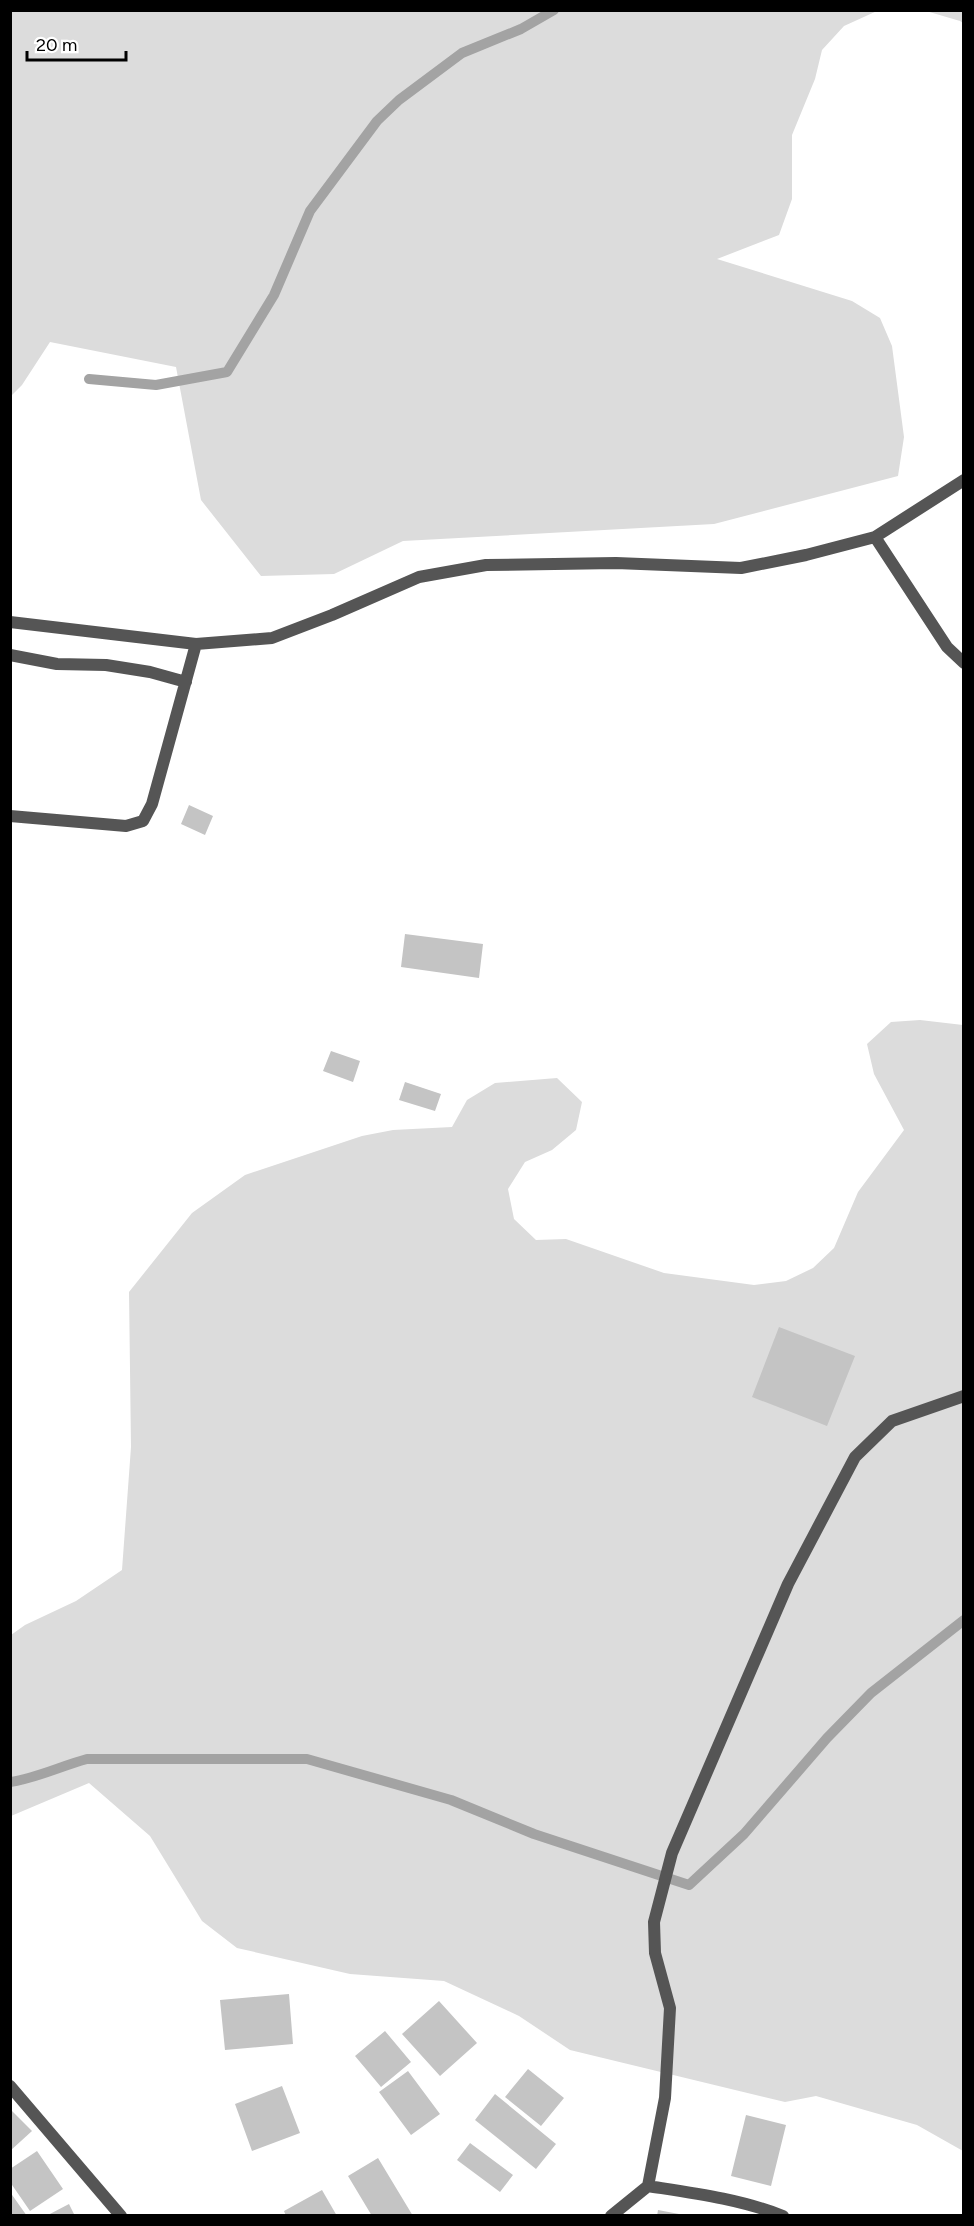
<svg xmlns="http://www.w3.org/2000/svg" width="974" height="2226" font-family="Figtree,sans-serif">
  <rect width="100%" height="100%" fill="#fff"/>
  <!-- green -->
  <path fill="#dcdcdc" d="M 11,10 L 877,11 L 844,26 L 822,50 L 815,79 L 792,135 L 792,199 L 779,235 L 717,259 L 852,301 L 880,318 L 892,346 L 904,437 L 898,476 L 714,524 L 403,541 L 334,574 L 261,576 L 201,500 L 176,367 L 50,342 L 22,385 L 11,396 Z
    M 926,11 L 963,11 L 963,23 L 960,21 Z
    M 920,1020 L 963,1025 L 963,2151 L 917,2125 L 816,2096 L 785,2102 L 570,2050 L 519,2016 L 444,1981 L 350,1974 L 237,1948 L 202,1921 L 150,1836 L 89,1783 L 11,1816 L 11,1635 L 25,1625 L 76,1601 L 122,1570 L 131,1447 L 129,1292 L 192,1213 L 245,1175 L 362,1136 L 393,1130 L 452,1127 L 467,1100 L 495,1083 L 557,1078 L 582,1102 L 576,1130 L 552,1150 L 525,1162 L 508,1189 L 514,1219 L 536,1240 L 566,1239 L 664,1273 L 754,1285 L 786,1281 L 813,1268 L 834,1248 L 858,1192 L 904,1130 L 874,1074 L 867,1044 L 891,1022 Z"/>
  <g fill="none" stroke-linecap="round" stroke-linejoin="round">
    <!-- stream -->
    <path stroke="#a3a3a3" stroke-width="10" d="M 89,379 L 156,385 L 227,372 L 274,295 L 310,211 L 377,121 L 399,100 L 462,53 L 521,29 L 554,10
      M 10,1782 C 37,1778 61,1766 87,1759 L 307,1759 L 451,1800 L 534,1834 L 689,1885 L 744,1834 L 827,1738 L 871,1693 L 964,1620"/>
  </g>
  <!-- building -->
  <path fill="#c4c4c4" d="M 189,805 L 213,816 L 205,835 L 181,824 Z
    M 405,934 L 483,944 L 479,978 L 401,967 Z
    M 331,1051 L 360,1061 L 353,1082 L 323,1071 Z
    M 405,1082 L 441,1094 L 435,1111 L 399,1100 Z
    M 779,1327 L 855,1356 L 827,1426 L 752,1397 Z
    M 289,1994 L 293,2044 L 225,2050 L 220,2000 Z
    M 439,2001 L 477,2043 L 440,2076 L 402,2034 Z
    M 385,2031 L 411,2062 L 381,2087 L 355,2056 Z
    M 528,2069 L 564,2098 L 541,2126 L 505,2097 Z
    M 408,2071 L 440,2114 L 411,2135 L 379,2092 Z
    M 282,2086 L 300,2133 L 252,2151 L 235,2104 Z
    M 495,2094 L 556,2144 L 536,2169 L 475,2120 Z
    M 10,2109 L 32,2131 L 10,2151 Z
    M 746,2115 L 786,2125 L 771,2186 L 731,2176 Z
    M 470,2143 L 513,2175 L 500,2192 L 457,2160 Z
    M 37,2151 L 63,2189 L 30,2211 L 10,2182 L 10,2169 Z
    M 378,2158 L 413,2216 L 372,2216 L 348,2176 Z
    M 322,2190 L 337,2216 L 286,2216 L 284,2211 Z
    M 10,2192 L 27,2216 L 10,2216 Z
    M 69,2204 L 75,2216 L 46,2216 Z
    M 658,2210 L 679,2214 L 679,2216 L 657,2216 Z"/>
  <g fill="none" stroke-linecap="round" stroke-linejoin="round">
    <!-- street -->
    <path stroke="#555" stroke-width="12" d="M 875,537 L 947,647 L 964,663
      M 10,622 L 196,644 L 272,638 L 332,615 L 419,577 L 486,565 L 616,563 L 741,568 L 806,555 L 875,537 L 964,480
      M 10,655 L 57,664 L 106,665 L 150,672 L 186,682
      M 10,816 L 126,826 L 143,821 L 152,804 L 196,644
      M 10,2086 L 121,2216
      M 648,2186 L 665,2098 L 670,2008 L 655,1953 L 654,1922 L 672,1853 L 788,1584 L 855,1457 L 892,1421 L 964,1396
      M 611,2216 L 648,2186 C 693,2193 740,2199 783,2216"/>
  </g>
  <!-- border -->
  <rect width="974" height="2226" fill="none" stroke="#000000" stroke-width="24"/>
  <!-- scale -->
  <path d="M27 51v9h99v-9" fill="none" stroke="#000000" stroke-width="3"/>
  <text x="36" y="51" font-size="18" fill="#000000" stroke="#ffffff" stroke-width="4.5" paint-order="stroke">20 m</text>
</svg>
